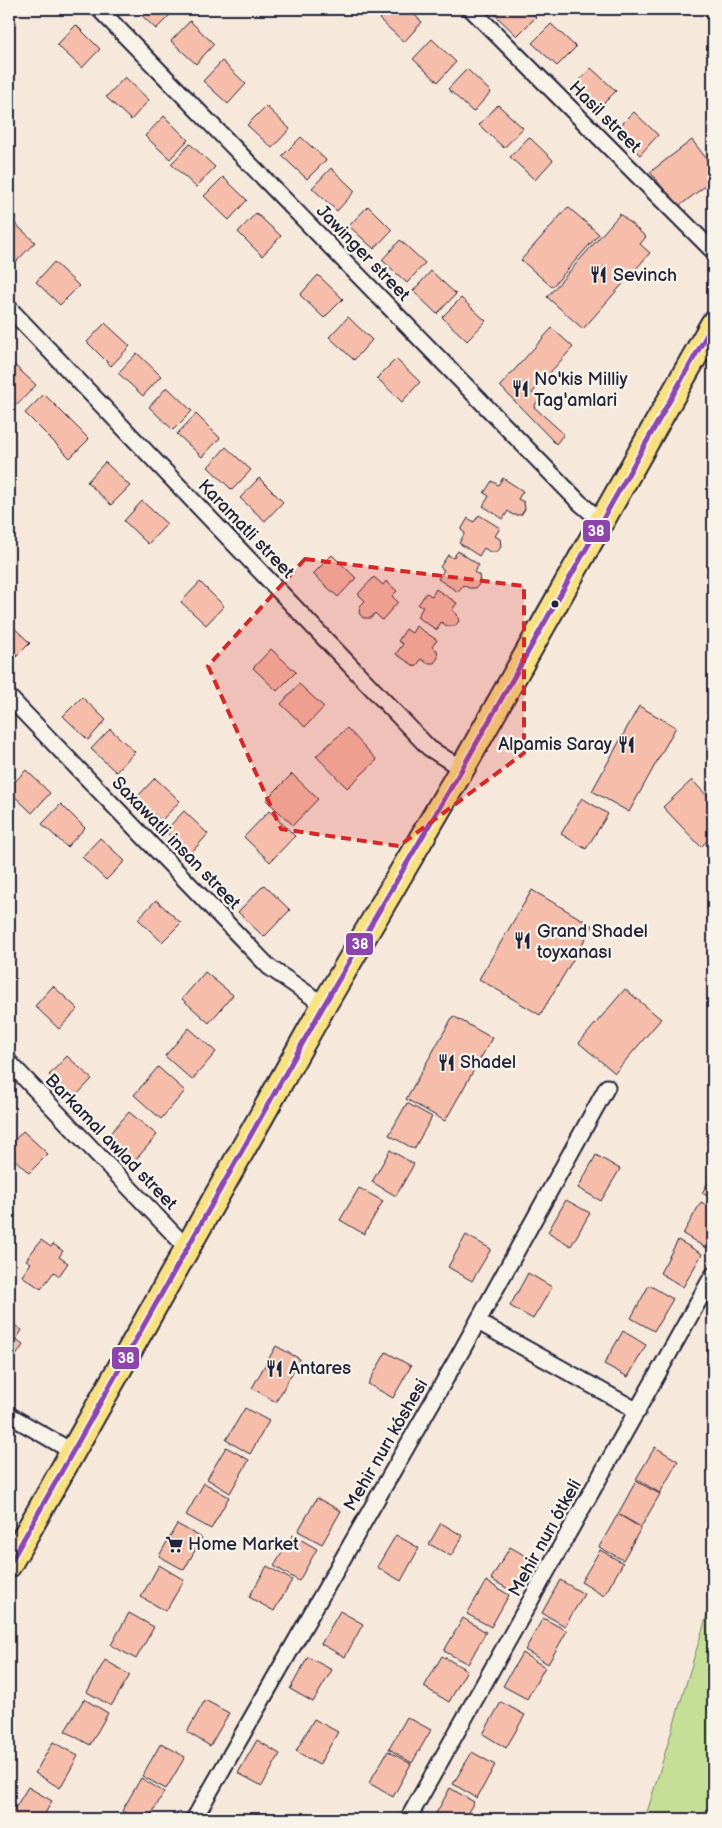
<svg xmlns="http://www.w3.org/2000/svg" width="722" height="1828" font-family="'Balsamiq Sans',sans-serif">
  <rect width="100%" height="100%" fill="#f7e8dc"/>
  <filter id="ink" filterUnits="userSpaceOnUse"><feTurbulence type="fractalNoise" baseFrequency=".02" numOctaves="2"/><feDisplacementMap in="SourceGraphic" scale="10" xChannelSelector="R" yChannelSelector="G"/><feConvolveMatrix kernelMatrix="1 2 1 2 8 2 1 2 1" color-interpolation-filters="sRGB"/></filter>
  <g filter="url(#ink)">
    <!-- green -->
    <path fill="#c5e096" stroke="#748168" d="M 713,1595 L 713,1819 L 645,1819 Z"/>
    <!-- building -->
    <path fill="#f5bdaa" stroke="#22223b" d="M 135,9 L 174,9 L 175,10 L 156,29 Z
      M 389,9 L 408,9 L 422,22 L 404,42 L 379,19 Z
      M 497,9 L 527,9 L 536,17 L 517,36 L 493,13 Z
      M 190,21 L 214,44 L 196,64 L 171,41 Z
      M 551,24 L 576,47 L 557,66 L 532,43 Z
      M 76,25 L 100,49 L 82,68 L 57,45 Z
      M 432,39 L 456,62 L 438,82 L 413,59 Z
      M 222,61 L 246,84 L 228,104 L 203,81 Z
      M 591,68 L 616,91 L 597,110 L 573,87 Z
      M 467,69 L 491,92 L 473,112 L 448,89 Z
      M 125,77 L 149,100 L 131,120 L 106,97 Z
      M 498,105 L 523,128 L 504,148 L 479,125 Z
      M 266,106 L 290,129 L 272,148 L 247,125 Z
      M 634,112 L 658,135 L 640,155 L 615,131 Z
      M 164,116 L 188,140 L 170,159 L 145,136 Z
      M 301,137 L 326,160 L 307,179 L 282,156 Z
      M 529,137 L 553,160 L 535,180 L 510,157 Z
      M 692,140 L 713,167 L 713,180 L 678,207 L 650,172 Z
      M 190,144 L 215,167 L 196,187 L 171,164 Z
      M 331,168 L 355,191 L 337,211 L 312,188 Z
      M 223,177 L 247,200 L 229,220 L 204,196 Z
      M 368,206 L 392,230 L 374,249 L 349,226 Z
      M 568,207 L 599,234 L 552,287 L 521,260 Z
      M 256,213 L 281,236 L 262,256 L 238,232 Z
      M 620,214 L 646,237 L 640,244 L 650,253 L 583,329 L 547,297 Z
      M 10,219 L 35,242 L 16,262 L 9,255 Z
      M 400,240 L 425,263 L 407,283 L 382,260 Z
      M 54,262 L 79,286 L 60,305 L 36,282 Z
      M 431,271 L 456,294 L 437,314 L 413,291 Z
      M 318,275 L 343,299 L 324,318 L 300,295 Z
      M 461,298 L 486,321 L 467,341 L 442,317 Z
      M 348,317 L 372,340 L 354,360 L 329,337 Z
      M 105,323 L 130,346 L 111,366 L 87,342 Z
      M 552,328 L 573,347 L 532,393 L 539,399 L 534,407 L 564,434 L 556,444 L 500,386 Z
      M 137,353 L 161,376 L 143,396 L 118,373 Z
      M 396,359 L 420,382 L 402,402 L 377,378 Z
      M 11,362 L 36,385 L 17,405 L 9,397 L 9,364 Z
      M 167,387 L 192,411 L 173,430 L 149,407 Z
      M 44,394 L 89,439 L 70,458 L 25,413 Z
      M 196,414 L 220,438 L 202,457 L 177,434 Z
      M 226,447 L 251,470 L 232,490 L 208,467 Z
      M 105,462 L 130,486 L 111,505 L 87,482 Z
      M 259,478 L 283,502 L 265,521 L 240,498 Z
      M 503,478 L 523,491 L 518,499 L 524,502 L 525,509 L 521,515 L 513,515 L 508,511 L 503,519 L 483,506 L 489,496 L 484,493 L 492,481 L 498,485 Z
      M 142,501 L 167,524 L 148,544 L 124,521 Z
      M 479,515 L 500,528 L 495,536 L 500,539 L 501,547 L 497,552 L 490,552 L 484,548 L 479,556 L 459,543 L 465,533 L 461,530 L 468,518 L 474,522 Z
      M 458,551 L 479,565 L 474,572 L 479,575 L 480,583 L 476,588 L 469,588 L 463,585 L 458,592 L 438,579 L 444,570 L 440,567 L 448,555 L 453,558 Z
      M 332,555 L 356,578 L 338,597 L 313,574 Z
      M 374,577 L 383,585 L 386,581 L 397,591 L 392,596 L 398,602 L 382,620 L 375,613 L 371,618 L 363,618 L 359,613 L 360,606 L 365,601 L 358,594 Z
      M 200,582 L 224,606 L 206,625 L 181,602 Z
      M 436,589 L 457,603 L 452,610 L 457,614 L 459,621 L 455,626 L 447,626 L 441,622 L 437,630 L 417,617 L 423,607 L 418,605 L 426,593 L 432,596 Z
      M 9,623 L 30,643 L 11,662 L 9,660 Z
      M 416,626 L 437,640 L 432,647 L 437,650 L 438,658 L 434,663 L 427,663 L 421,659 L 416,667 L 396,654 L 403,644 L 398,641 L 406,629 L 412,633 Z
      M 271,649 L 296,672 L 277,691 L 253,668 Z
      M 299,684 L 324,707 L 305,727 L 281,704 Z
      M 82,697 L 106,720 L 88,740 L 63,716 Z
      M 639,706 L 676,727 L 629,812 L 592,791 Z
      M 347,728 L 377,760 L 347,788 L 316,756 Z
      M 110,729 L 135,752 L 116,772 L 91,749 Z
      M 26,770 L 50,793 L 32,813 L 9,791 L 9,788 Z
      M 292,774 L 318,799 L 293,825 L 266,800 Z
      M 155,778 L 180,801 L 161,821 L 137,797 Z
      M 692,780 L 713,802 L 713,835 L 701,847 L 663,807 Z
      M 582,798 L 608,814 L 586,849 L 561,834 Z
      M 61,804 L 85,828 L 67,847 L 42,824 Z
      M 184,811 L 208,834 L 190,854 L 165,831 Z
      M 269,811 L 295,836 L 270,862 L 244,837 Z
      M 100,838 L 125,861 L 106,880 L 82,857 Z
      M 264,885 L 290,910 L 264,937 L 238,912 Z
      M 532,890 L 593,926 L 540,1015 L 479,979 Z
      M 156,900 L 181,923 L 162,942 L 138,919 Z
      M 205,972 L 233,995 L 209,1023 L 182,999 Z
      M 53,986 L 78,1009 L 59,1029 L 35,1006 Z
      M 625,989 L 661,1019 L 615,1073 L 579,1043 Z
      M 453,1016 L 492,1038 L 445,1121 L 406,1099 Z
      M 189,1028 L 216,1052 L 192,1080 L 165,1056 Z
      M 67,1056 L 92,1079 L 73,1099 L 49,1075 Z
      M 158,1067 L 185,1091 L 161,1119 L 134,1095 Z
      M 407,1103 L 432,1117 L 414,1149 L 389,1135 Z
      M 129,1112 L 157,1135 L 133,1163 L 105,1139 Z
      M 23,1131 L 48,1154 L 29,1173 L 9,1154 L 9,1146 Z
      M 390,1150 L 414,1164 L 396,1196 L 372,1182 Z
      M 596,1155 L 620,1169 L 601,1201 L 578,1188 Z
      M 713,1174 L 713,1199 L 702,1193 Z
      M 359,1188 L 383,1201 L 364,1234 L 340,1220 Z
      M 566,1200 L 590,1213 L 571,1246 L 548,1232 Z
      M 701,1202 L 713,1209 L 713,1235 L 706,1248 L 683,1234 Z
      M 466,1235 L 491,1249 L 472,1281 L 448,1267 Z
      M 41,1240 L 51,1247 L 53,1244 L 63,1251 L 59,1257 L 68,1263 L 59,1276 L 54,1272 L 41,1289 L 22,1276 L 31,1263 L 26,1260 Z
      M 678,1240 L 702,1254 L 683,1287 L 660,1273 Z
      M 528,1273 L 552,1287 L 533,1319 L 510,1306 Z
      M 649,1285 L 673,1299 L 654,1331 L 631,1318 Z
      M 9,1322 L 22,1330 L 16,1340 L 23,1345 L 12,1362 L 9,1360 Z
      M 623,1331 L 646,1345 L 628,1377 L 604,1364 Z
      M 276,1346 L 300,1359 L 276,1402 L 252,1388 Z
      M 386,1352 L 411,1366 L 393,1398 L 368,1384 Z
      M 245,1408 L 269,1421 L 250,1454 L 226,1440 Z
      M 226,1447 L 249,1460 L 230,1493 L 207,1479 Z
      M 655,1447 L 678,1461 L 660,1493 L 636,1479 Z
      M 636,1481 L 660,1494 L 641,1527 L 618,1514 Z
      M 204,1483 L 229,1497 L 211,1529 L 186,1515 Z
      M 317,1498 L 341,1511 L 322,1544 L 298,1531 Z
      M 618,1514 L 641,1528 L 623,1560 L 599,1547 Z
      M 441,1523 L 463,1536 L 451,1556 L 429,1544 Z
      M 177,1524 L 202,1538 L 184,1570 L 159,1556 Z
      M 293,1535 L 317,1549 L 299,1581 L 274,1566 Z
      M 396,1535 L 419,1548 L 401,1581 L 377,1567 Z
      M 510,1547 L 533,1560 L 515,1593 L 491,1579 Z
      M 600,1550 L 623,1563 L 604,1596 L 581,1582 Z
      M 159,1565 L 184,1580 L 166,1611 L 141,1597 Z
      M 267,1566 L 292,1580 L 274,1611 L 249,1597 Z
      M 560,1580 L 584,1594 L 565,1626 L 542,1613 Z
      M 486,1581 L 509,1595 L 491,1627 L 467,1614 Z
      M 340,1611 L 363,1624 L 345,1657 L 321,1644 Z
      M 129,1613 L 154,1627 L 136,1659 L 111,1645 Z
      M 463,1618 L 486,1632 L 468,1664 L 444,1651 Z
      M 543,1618 L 567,1631 L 548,1664 L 525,1650 Z
      M 522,1653 L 545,1667 L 527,1699 L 503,1686 Z
      M 442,1656 L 467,1670 L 449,1702 L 424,1687 Z
      M 308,1657 L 332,1670 L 313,1702 L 290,1689 Z
      M 105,1660 L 130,1675 L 111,1706 L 87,1692 Z
      M 84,1699 L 108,1713 L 90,1745 L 65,1731 Z
      M 205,1700 L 229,1713 L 210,1746 L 187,1732 Z
      M 501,1702 L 525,1715 L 506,1748 L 483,1734 Z
      M 407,1717 L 431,1730 L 412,1763 L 389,1749 Z
      M 314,1719 L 338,1732 L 319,1765 L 296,1751 Z
      M 257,1740 L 280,1754 L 262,1786 L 238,1773 Z
      M 53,1742 L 78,1756 L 60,1788 L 35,1773 Z
      M 161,1743 L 185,1757 L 166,1789 L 142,1776 Z
      M 388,1751 L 411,1764 L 393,1797 L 369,1783 Z
      M 472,1752 L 495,1765 L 477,1798 L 453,1784 Z
      M 141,1778 L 164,1792 L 149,1819 L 137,1819 L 122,1811 Z
      M 28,1787 L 52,1801 L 42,1819 L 11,1819 L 9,1818 Z
      M 450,1788 L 474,1802 L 464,1819 L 433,1819 Z"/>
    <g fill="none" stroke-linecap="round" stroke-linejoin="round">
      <defs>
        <path id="street" d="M 99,9 L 580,503 L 601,521
          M 471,9 L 713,251
          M 9,308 L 429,748 L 462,769
          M 9,697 L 269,967 L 324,1005
          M 9,1062 L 187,1248
          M 478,1322 L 638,1411
          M 9,1415 L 73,1452
          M 194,1819 L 462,1350 L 607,1087
          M 408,1819 L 713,1275"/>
        <path id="primary" d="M 9,1565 L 324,1005 L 462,769 L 713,324"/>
      </defs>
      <!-- street casing -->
      <use href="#street" stroke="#22223b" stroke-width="19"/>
      <!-- primary casing -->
      <use href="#primary" stroke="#22223b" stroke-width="28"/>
      <!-- street -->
      <use href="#street" stroke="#f7f3e8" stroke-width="15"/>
      <!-- primary -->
      <use href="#primary" stroke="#f9e181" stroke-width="24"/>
      <defs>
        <path id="bus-1" d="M 9,1565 L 324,1005 L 462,769 L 713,324"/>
      </defs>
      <!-- bus-1 casing -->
      <use href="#bus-1" stroke="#f7f3e8" stroke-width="9"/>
      <!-- bus-1 -->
      <use href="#bus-1" stroke="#8e44ad" stroke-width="5"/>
    </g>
  </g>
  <!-- marked area -->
  <path fill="#d62828" fill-opacity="0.2" stroke="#d62828" stroke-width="4" stroke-dasharray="10 6" stroke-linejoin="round" d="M 305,559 L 524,586 L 524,753 L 399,846 L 281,829 L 208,666 Z"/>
  <!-- icons -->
  <defs>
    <symbol id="restaurant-bare" viewBox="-9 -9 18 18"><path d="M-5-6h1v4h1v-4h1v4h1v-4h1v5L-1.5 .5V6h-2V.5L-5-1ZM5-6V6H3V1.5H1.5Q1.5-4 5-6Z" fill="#22223b" stroke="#f7f3e8" stroke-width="2.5" paint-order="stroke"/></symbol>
    <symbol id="supermarket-bare" viewBox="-9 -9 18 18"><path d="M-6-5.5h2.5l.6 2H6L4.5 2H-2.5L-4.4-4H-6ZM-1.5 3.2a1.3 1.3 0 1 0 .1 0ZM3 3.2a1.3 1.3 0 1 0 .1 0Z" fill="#22223b" stroke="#f7f3e8" stroke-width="2.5" paint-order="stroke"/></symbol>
  </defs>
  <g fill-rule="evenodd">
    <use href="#restaurant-bare" x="586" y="262" width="25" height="25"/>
    <use href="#restaurant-bare" x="508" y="376" width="25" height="25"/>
    <use href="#restaurant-bare" x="614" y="732" width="25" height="25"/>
    <use href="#restaurant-bare" x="510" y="928" width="25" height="25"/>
    <use href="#restaurant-bare" x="434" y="1050" width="25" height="25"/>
    <use href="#restaurant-bare" x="262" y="1356" width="25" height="25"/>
    <use href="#supermarket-bare" x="162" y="1532" width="25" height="25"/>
  </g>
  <!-- markers -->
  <circle fill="#22223b" stroke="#f7f3e8" stroke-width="2" cx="555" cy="604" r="4.5"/>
  <g text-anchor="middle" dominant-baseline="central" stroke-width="5" stroke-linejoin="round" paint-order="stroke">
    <!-- street labels -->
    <g font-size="18" fill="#22223b" stroke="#f7f3e8">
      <text transform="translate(605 117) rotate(45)">Hasil street</text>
      <text transform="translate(363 253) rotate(46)">Jawinger street</text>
      <text transform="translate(246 529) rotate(46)">Karamatli street</text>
      <text transform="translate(176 843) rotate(46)">Saxawatli insan street</text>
      <text transform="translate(111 1142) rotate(46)">Barkamal awlad street</text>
      <text transform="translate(386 1445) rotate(-60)">Mehir nurı kóshesi</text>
      <text transform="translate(545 1538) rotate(-61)">Mehir nurı ótkeli</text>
    </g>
    <!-- poi labels -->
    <g font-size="18" fill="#22223b" stroke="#f7f3e8" text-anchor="start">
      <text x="613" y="275">Sevinch</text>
      <text x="534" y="379">No'kis Milliy<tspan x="534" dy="21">Tag'amlari</tspan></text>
      <text x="612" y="744" text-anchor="end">Alpamis Saray</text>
      <text x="537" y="931">Grand Shadel<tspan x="537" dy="21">toyxanası</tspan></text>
      <text x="460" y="1062">Shadel</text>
      <text x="289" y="1368">Antares</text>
      <text x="188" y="1544">Home Market</text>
    </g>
  </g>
  <g stroke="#f7f3e8" stroke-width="2">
    <rect x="582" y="519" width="29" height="24" rx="5" fill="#8e44ad"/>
    <rect x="345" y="932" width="29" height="24" rx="5" fill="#8e44ad"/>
    <rect x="111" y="1346" width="29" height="24" rx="5" fill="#8e44ad"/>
  </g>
  <g font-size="14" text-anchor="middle" font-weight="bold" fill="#fff">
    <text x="596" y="536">38</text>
    <text x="360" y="949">38</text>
    <text x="126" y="1363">38</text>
  </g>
  <!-- margin -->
  <rect width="722" height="1828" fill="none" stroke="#f7f3e8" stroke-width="30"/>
  <rect x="15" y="15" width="692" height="1798" fill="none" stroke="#22223b" stroke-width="2" filter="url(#ink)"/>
</svg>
